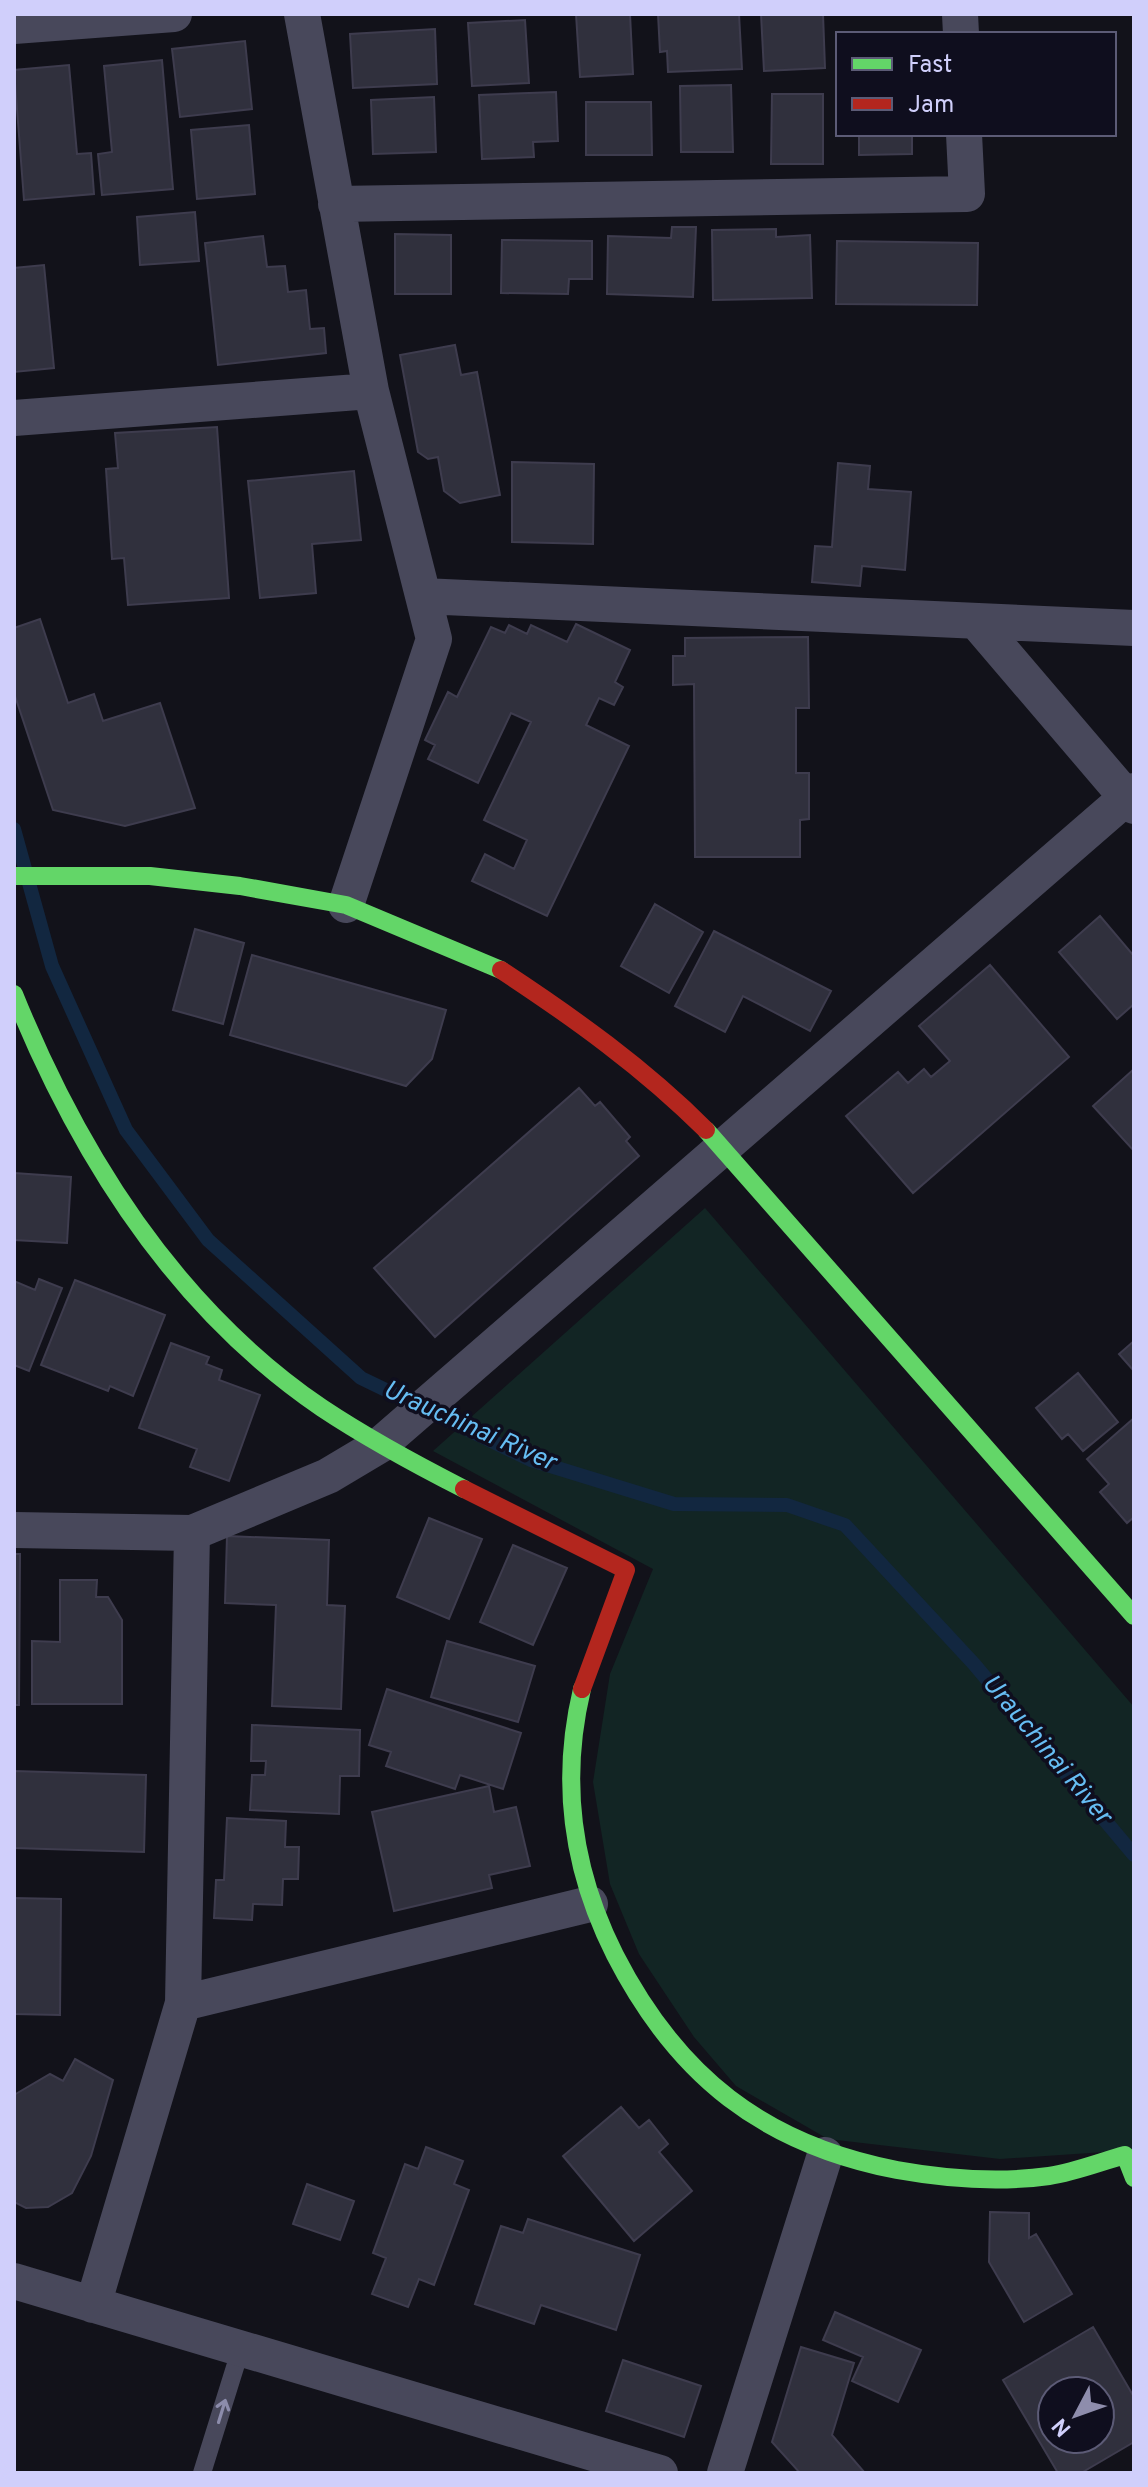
<svg xmlns="http://www.w3.org/2000/svg" width="1148" height="2487" font-family="Overpass,sans-serif">
  <rect width="100%" height="100%" fill="#12121a"/>
  <!-- green -->
  <path fill="#122524" d="M 705,1208 L 1134,1707 L 1134,2150 L 1000,2159 L 828,2139 L 736,2086 L 694,2037 L 639,1954 L 610,1884 L 593,1782 L 610,1674 L 653,1569 L 433,1451 Z"/>
  <g fill="none" stroke-linecap="round" stroke-linejoin="round">
    <!-- stream -->
    <path stroke="#122740" stroke-width="14" d="M 14,829 L 52,966 L 126,1130 L 208,1240 L 361,1378 L 531,1460 L 674,1504 L 787,1505 L 845,1525 L 974,1664 L 1134,1855"/>
  </g>
  <!-- building -->
  <path fill="#30303d" stroke="#3e3c4e" stroke-width="2" fill-rule="evenodd" d="M 576,14 L 630,14 L 633,74 L 580,77 Z
    M 658,14 L 739,14 L 742,69 L 668,72 L 667,51 L 660,52 Z
    M 761,14 L 823,14 L 825,68 L 764,71 Z
    M 525,20 L 529,83 L 472,86 L 468,23 Z
    M 435,29 L 437,84 L 353,88 L 350,34 Z
    M 245,41 L 252,109 L 180,117 L 172,49 Z
    M 162,60 L 173,189 L 102,195 L 98,154 L 112,152 L 104,66 Z
    M 69,65 L 77,154 L 91,153 L 94,194 L 24,200 L 14,70 Z
    M 731,85 L 733,152 L 681,152 L 680,86 Z
    M 556,92 L 558,141 L 533,142 L 534,157 L 482,159 L 479,95 Z
    M 772,94 L 823,94 L 823,164 L 771,164 Z
    M 434,97 L 436,152 L 373,154 L 371,100 Z
    M 586,102 L 651,102 L 652,155 L 586,155 Z
    M 249,125 L 255,194 L 197,199 L 191,130 Z
    M 859,134 L 912,134 L 912,154 L 859,155 Z
    M 195,212 L 199,261 L 140,265 L 137,217 Z
    M 672,227 L 696,227 L 693,297 L 607,294 L 608,236 L 671,238 Z
    M 776,229 L 776,237 L 810,235 L 812,298 L 713,300 L 712,230 Z
    M 395,234 L 451,235 L 451,294 L 395,294 Z
    M 263,236 L 267,267 L 285,266 L 288,292 L 306,290 L 310,329 L 324,328 L 326,353 L 218,365 L 205,243 Z
    M 502,240 L 592,241 L 592,279 L 569,279 L 568,294 L 501,293 Z
    M 837,241 L 978,243 L 977,305 L 836,304 Z
    M 44,265 L 54,368 L 14,372 L 14,268 Z
    M 455,345 L 461,375 L 477,372 L 500,495 L 460,503 L 444,491 L 438,457 L 428,459 L 418,452 L 400,355 Z
    M 217,427 L 229,598 L 128,605 L 124,558 L 112,559 L 106,469 L 118,468 L 115,433 Z
    M 512,462 L 594,464 L 593,544 L 512,542 Z
    M 838,463 L 870,466 L 868,489 L 911,492 L 905,570 L 862,566 L 860,586 L 812,582 L 815,546 L 832,547 Z
    M 354,471 L 361,540 L 312,544 L 316,593 L 260,598 L 248,481 Z
    M 40,619 L 68,703 L 94,694 L 103,721 L 160,703 L 195,808 L 125,826 L 53,810 L 14,693 L 14,628 Z
    M 576,624 L 630,650 L 615,682 L 623,687 L 614,705 L 599,698 L 586,725 L 629,746 L 547,916 L 472,881 L 485,854 L 514,869 L 527,840 L 484,820 L 531,722 L 511,713 L 478,783 L 428,759 L 435,745 L 425,740 L 448,692 L 457,697 L 491,627 L 505,633 L 509,625 L 527,634 L 531,625 L 567,642 Z
    M 808,637 L 809,708 L 796,708 L 796,773 L 809,773 L 809,819 L 800,820 L 800,857 L 695,857 L 694,684 L 673,685 L 673,656 L 685,656 L 685,638 Z
    M 655,904 L 703,932 L 669,993 L 621,966 Z
    M 1100,916 L 1134,956 L 1134,1004 L 1117,1019 L 1059,952 Z
    M 195,929 L 244,943 L 223,1024 L 173,1010 Z
    M 714,931 L 831,991 L 810,1031 L 743,996 L 725,1032 L 675,1006 Z
    M 252,955 L 446,1010 L 432,1059 L 406,1086 L 230,1035 Z
    M 990,965 L 1069,1057 L 913,1193 L 846,1116 L 898,1072 L 908,1083 L 924,1069 L 931,1077 L 950,1061 L 919,1026 Z
    M 1134,1069 L 1134,1151 L 1093,1106 Z
    M 579,1088 L 595,1106 L 600,1102 L 630,1137 L 626,1141 L 639,1156 L 435,1337 L 374,1268 Z
    M 14,1173 L 71,1177 L 67,1243 L 14,1240 Z
    M 39,1279 L 62,1288 L 29,1371 L 14,1365 L 14,1281 L 35,1290 Z
    M 75,1280 L 165,1315 L 133,1396 L 110,1386 L 108,1391 L 41,1365 Z
    M 1134,1341 L 1134,1371 L 1119,1354 Z
    M 171,1343 L 209,1357 L 206,1364 L 222,1370 L 219,1380 L 260,1395 L 229,1481 L 190,1467 L 197,1449 L 139,1428 Z
    M 1078,1373 L 1118,1422 L 1083,1451 L 1068,1434 L 1062,1439 L 1036,1408 Z
    M 1134,1418 L 1134,1517 L 1127,1523 L 1100,1492 L 1109,1484 L 1087,1459 Z
    M 429,1518 L 482,1539 L 449,1619 L 397,1597 Z
    M 227,1536 L 329,1540 L 327,1605 L 345,1606 L 341,1709 L 272,1706 L 276,1605 L 225,1603 Z
    M 513,1545 L 567,1568 L 533,1645 L 480,1622 Z
    M 14,1554 L 20,1554 L 19,1705 L 14,1705 Z
    M 60,1580 L 97,1580 L 96,1597 L 108,1597 L 122,1620 L 122,1704 L 32,1704 L 32,1641 L 60,1642 Z
    M 447,1641 L 535,1666 L 518,1722 L 431,1697 Z
    M 387,1689 L 521,1733 L 503,1789 L 460,1775 L 455,1789 L 386,1766 L 391,1752 L 369,1745 Z
    M 252,1725 L 360,1730 L 359,1776 L 340,1776 L 339,1814 L 250,1810 L 252,1775 L 265,1775 L 266,1761 L 251,1761 Z
    M 14,1771 L 146,1775 L 144,1852 L 14,1848 Z
    M 489,1786 L 494,1812 L 516,1807 L 530,1866 L 489,1875 L 492,1888 L 394,1911 L 372,1812 Z
    M 227,1818 L 286,1821 L 285,1847 L 299,1847 L 298,1879 L 283,1879 L 282,1905 L 253,1904 L 252,1920 L 214,1918 L 216,1880 L 224,1880 Z
    M 14,1898 L 61,1899 L 60,2015 L 14,2014 Z
    M 75,2059 L 113,2080 L 91,2156 L 72,2193 L 48,2207 L 26,2208 L 14,2202 L 14,2095 L 50,2074 L 63,2081 Z
    M 621,2107 L 639,2128 L 649,2120 L 668,2144 L 659,2152 L 692,2191 L 634,2241 L 563,2156 Z
    M 426,2147 L 463,2161 L 454,2184 L 469,2190 L 434,2285 L 419,2279 L 408,2307 L 372,2294 L 386,2258 L 373,2253 L 405,2164 L 418,2169 Z
    M 307,2184 L 354,2201 L 340,2240 L 293,2224 Z
    M 990,2212 L 1029,2213 L 1029,2238 L 1036,2234 L 1072,2294 L 1024,2322 L 989,2262 Z
    M 528,2219 L 640,2255 L 616,2330 L 541,2305 L 534,2324 L 475,2304 L 501,2226 L 523,2233 Z
    M 835,2312 L 921,2350 L 898,2402 L 852,2381 L 863,2357 L 823,2340 Z
    M 1093,2327 L 1134,2397 L 1134,2442 L 1081,2473 L 1058,2473 L 1003,2380 ZM 1052,2391 L 1100,2391 L 1100,2439 L 1052,2439 Z
    M 801,2347 L 854,2363 L 832,2435 L 865,2473 L 800,2473 L 772,2442 Z
    M 623,2360 L 701,2386 L 684,2437 L 606,2411 Z"/>
  <g fill="none" stroke-linecap="round" stroke-linejoin="round">
    <!-- lane -->
    <path stroke="#48485b" stroke-width="18" d="M 202,2473 L 241,2348"/>
    <!-- street -->
    <path stroke="#48485b" stroke-width="36" d="M 302,14 L 371,391 L 434,639 L 346,905
      M 960,14 L 961,34
      M 14,26 L 174,14
      M 336,204 L 967,194 L 964,134
      M 14,418 L 371,391
      M 423,596 L 1134,628
      M 976,621 L 1134,806
      M 14,1530 L 192,1533 L 328,1476 L 380,1445 L 1134,791
      M 183,2003 L 590,1904
      M 14,2281 L 660,2473
      M 93,2305 L 183,2003 L 192,1533
      M 725,2473 L 825,2155"/>
    <!-- fast -->
    <path stroke="#63d668" stroke-width="18" d="M 14,876 L 150,876 L 240,886 L 346,905 L 501,970
      M 14,994 C 79,1155 175,1308 322,1408 C 367,1438 415,1464 464,1489
      M 706,1130 L 1134,1616
      M 582,1689 C 560,1781 572,1870 615,1955 C 677,2076 763,2144 897,2170 C 947,2179 999,2183 1049,2176 C 1075,2172 1100,2162 1125,2155 L 1134,2178"/>
    <!-- jam -->
    <path stroke="#b3261e" stroke-width="18" d="M 501,970 C 574,1018 644,1068 706,1130
      M 464,1489 L 626,1570 L 582,1689"/>
  </g>
  <!-- one-way arrows -->
  <defs><path id="oneway-shaft" d="M-6 0H5M1.5-3L5.5 0L1.5 3" fill="none" stroke-width="1.6" stroke-linecap="round" stroke-linejoin="round" transform="scale(2)"/></defs>
  <use stroke="#8c8cab" href="#oneway-shaft" transform="translate(222 2411) rotate(-73)"/>
  <g text-anchor="middle" dominant-baseline="central" stroke-width="7" stroke-linejoin="round" paint-order="stroke">
    <!-- water labels -->
    <g font-size="26" font-style="italic" fill="#66bdf3" stroke="#0f0e1e">
      <text transform="translate(469 1427) rotate(24)">Urauchinai River</text>
      <text transform="translate(1046 1750) rotate(50)">Urauchinai River</text>
    </g>
  </g>
  <!-- border -->
  <rect width="1148" height="2487" fill="none" stroke="#d0cffb" stroke-width="32"/>
  <!-- legend -->
  <rect x="836" y="32" width="280" height="104" fill="#0f0e1e" stroke="#5c5b76" stroke-width="2"/>
  <rect x="852" y="58" width="40" height="12" fill="#63d668" stroke="#5c5b76" stroke-width="2"/>
  <text x="908" y="72" font-size="24" fill="#d0cffb">Fast</text>
  <rect x="852" y="98" width="40" height="12" fill="#b3261e" stroke="#5c5b76" stroke-width="2"/>
  <text x="908" y="112" font-size="24" fill="#d0cffb">Jam</text>
  <!-- north arrow -->
  <g transform="translate(1076 2415) rotate(229)"><circle r="38" fill="#0f0e1e" stroke="#5c5b76" stroke-width="2"/>
  <path d="M0-6L14 30L0 20L-14 30Z" fill="#8e8dac"/>
  <text y="-12" font-size="22" font-weight="bold" text-anchor="middle" fill="#d0cffb">N</text>
  </g>
</svg>
